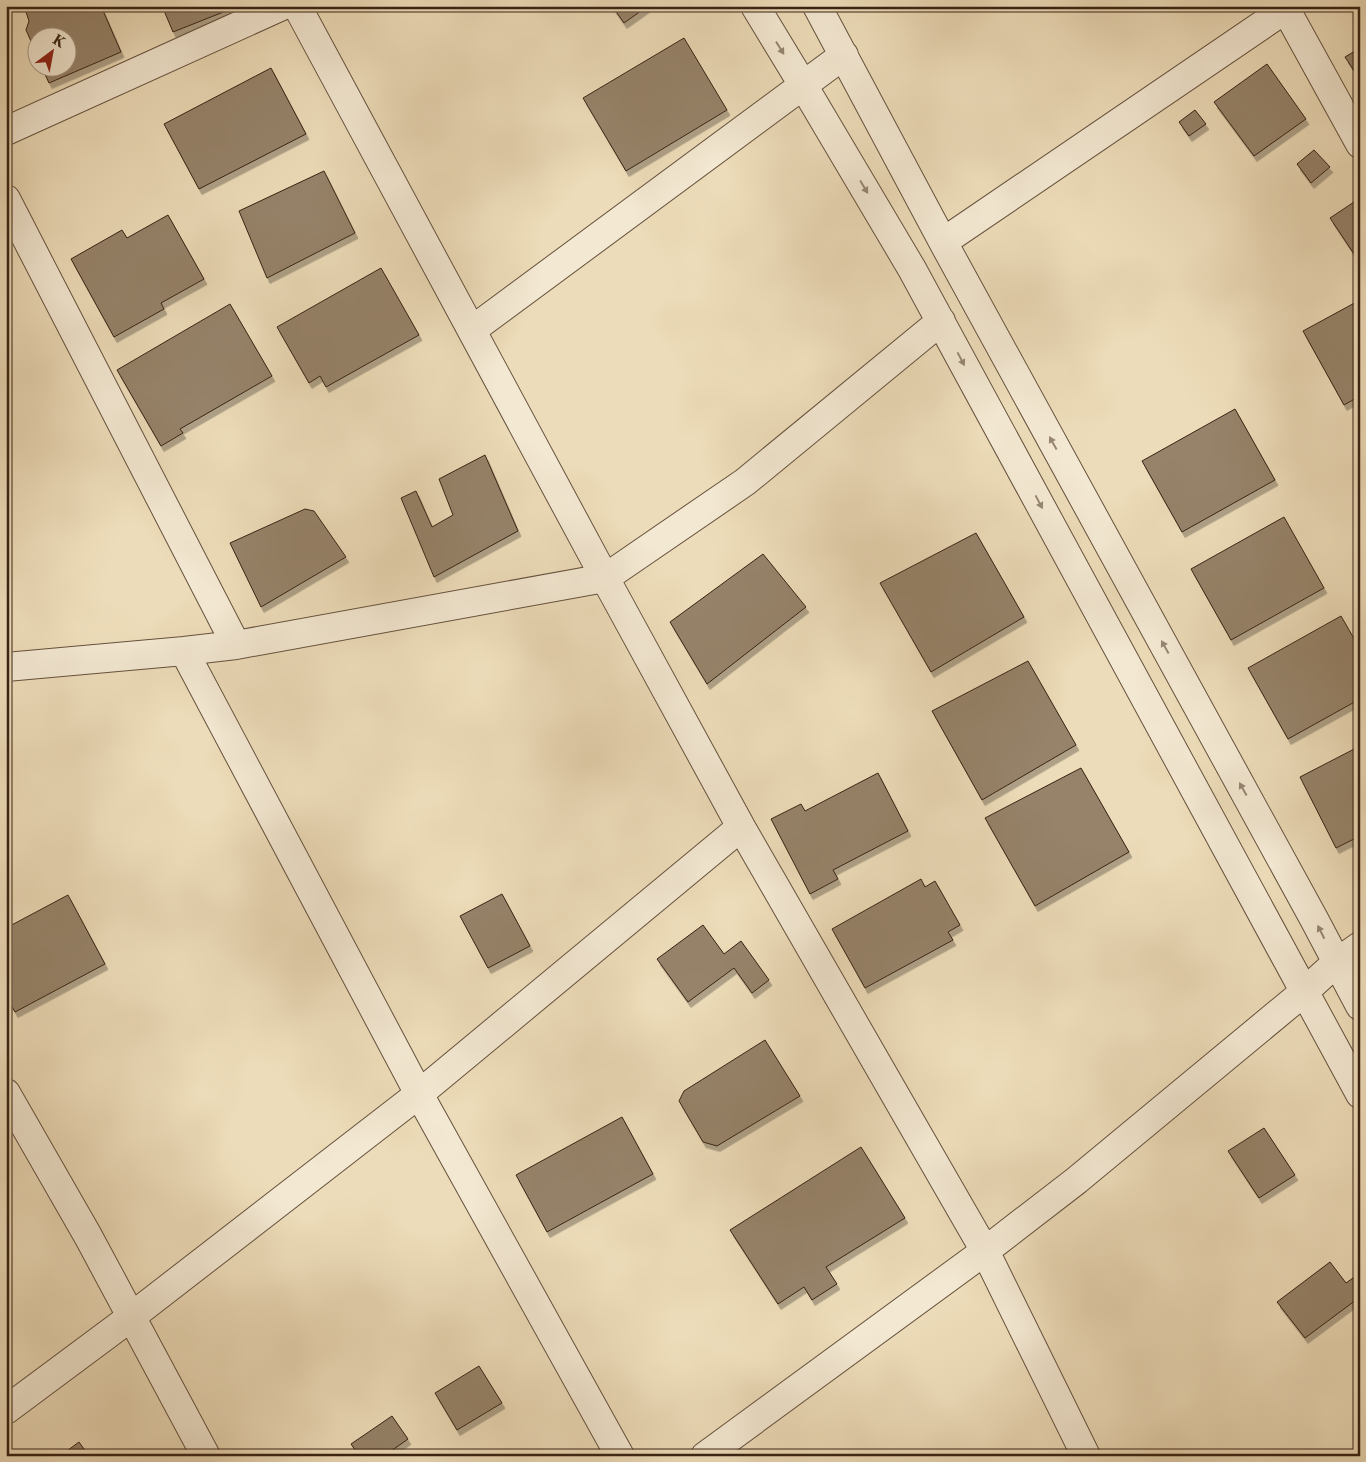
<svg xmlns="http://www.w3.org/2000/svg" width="1366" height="1462" font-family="'Libre Caslon Text',serif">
  <defs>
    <filter id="shadow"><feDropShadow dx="3" dy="5.5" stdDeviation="0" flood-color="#0004"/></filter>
  </defs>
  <rect width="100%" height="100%" fill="#eddcb9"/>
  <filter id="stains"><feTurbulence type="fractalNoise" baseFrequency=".004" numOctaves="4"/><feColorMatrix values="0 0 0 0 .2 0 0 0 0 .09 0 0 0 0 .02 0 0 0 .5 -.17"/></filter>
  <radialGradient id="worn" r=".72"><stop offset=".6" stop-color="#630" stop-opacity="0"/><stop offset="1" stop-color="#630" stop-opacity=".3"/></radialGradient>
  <!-- building -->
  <path fill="#96836a" stroke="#382314" filter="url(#shadow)" d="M 24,6 L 101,6 L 121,52 L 49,83 L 42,68 L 68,68 L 68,38 L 38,38 L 38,57 L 26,30 L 29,21 Z
    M 162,6 L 236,6 L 236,7 L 173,32 Z
    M 612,6 L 648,6 L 624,23 Z
    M 684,38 L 727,110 L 626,171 L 583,98 Z
    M 1360,48 L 1360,80 L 1345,57 Z
    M 1267,64 L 1306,119 L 1254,156 L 1214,102 Z
    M 271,68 L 306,134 L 199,189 L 164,124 Z
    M 1195,110 L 1206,124 L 1189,136 L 1179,122 Z
    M 1314,150 L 1330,167 L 1311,183 L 1297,164 Z
    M 324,171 L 355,233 L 267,278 L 239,211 Z
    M 1360,198 L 1360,263 L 1330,218 Z
    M 168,215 L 204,279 L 161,303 L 164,309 L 114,337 L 71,259 L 122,230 L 127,238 Z
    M 381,268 L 419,335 L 326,387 L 320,376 L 309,383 L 277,327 Z
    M 1360,300 L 1360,396 L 1344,405 L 1303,331 Z
    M 230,304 L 272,376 L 180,429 L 183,433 L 161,446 L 117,370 Z
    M 1235,409 L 1275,480 L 1182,532 L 1142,461 Z
    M 485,455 L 518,531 L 434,577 L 401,498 L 416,491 L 432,527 L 453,515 L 439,479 Z
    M 305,509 L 314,511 L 346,557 L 261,607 L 230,543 Z
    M 1284,517 L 1324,588 L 1231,640 L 1191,569 Z
    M 976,533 L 1024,617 L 931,672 L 880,583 Z
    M 763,554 L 806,607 L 707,684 L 670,622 Z
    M 1341,616 L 1360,649 L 1360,699 L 1288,739 L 1248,668 Z
    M 1028,661 L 1076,745 L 982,800 L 932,711 Z
    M 1360,746 L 1360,836 L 1336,848 L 1300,777 Z
    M 1081,768 L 1129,852 L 1035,906 L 985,818 Z
    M 878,773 L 908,831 L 833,870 L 838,879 L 810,894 L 771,819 L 801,804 L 805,811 Z
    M 921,879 L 925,887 L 935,881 L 960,925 L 948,932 L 953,940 L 865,988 L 832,929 Z
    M 502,894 L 530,946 L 488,968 L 460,916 Z
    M 68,895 L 105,964 L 15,1012 L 6,996 L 6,928 Z
    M 703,925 L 724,954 L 741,941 L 769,980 L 752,993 L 734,968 L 688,1002 L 657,959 Z
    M 765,1040 L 800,1096 L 717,1146 L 703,1142 L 679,1101 L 684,1091 Z
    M 622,1117 L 653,1174 L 547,1232 L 516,1175 Z
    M 1264,1128 L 1295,1175 L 1259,1198 L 1228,1151 Z
    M 861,1147 L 905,1218 L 826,1267 L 837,1284 L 812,1300 L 804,1287 L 778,1304 L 730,1230 Z
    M 1330,1262 L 1346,1283 L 1360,1273 L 1360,1297 L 1305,1338 L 1277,1302 Z
    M 479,1366 L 502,1403 L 457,1430 L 435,1393 Z
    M 392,1416 L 408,1439 L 384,1456 L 359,1456 L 351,1444 Z
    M 79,1442 L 89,1456 L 60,1456 Z"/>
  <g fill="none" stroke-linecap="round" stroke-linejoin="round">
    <defs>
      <path id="minor" d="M 297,6 L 605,578 L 741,827 L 985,1251 L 1086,1456
        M 755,6 L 803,85 L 912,269 L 1360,1094
        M 817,6 L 943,242 L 1314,919 L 1360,1006
        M 1284,6 L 1360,144
        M 6,131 L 282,6
        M 6,199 L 236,645
        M 943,242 L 1290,6
        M 472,330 L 844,55
        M 184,651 L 419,1094 L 620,1456
        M 6,667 L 184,651 L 236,645 L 605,578 L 745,482 L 941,321
        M 6,1093 L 88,1236 L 206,1456
        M 6,1410 L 131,1317 L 419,1094 L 741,827
        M 705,1456 L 985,1251 L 1077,1180 L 1304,992 L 1336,963 L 1360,946"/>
    </defs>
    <!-- minor casing -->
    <use href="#minor" stroke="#65513d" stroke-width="30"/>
    <!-- minor -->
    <use href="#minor" stroke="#f3e8d2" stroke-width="28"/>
  </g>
  <!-- one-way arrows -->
  <defs><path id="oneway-solid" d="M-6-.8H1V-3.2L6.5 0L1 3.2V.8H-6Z" transform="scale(1.25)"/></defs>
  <g fill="#968673">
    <use href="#oneway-solid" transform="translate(780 48) rotate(58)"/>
    <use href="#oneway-solid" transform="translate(864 187) rotate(59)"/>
    <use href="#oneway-solid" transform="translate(961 359) rotate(62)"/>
    <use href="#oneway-solid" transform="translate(1053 443) rotate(-119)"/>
    <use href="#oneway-solid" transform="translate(1039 502) rotate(62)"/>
    <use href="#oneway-solid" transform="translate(1165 647) rotate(-119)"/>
    <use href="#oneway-solid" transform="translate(1243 789) rotate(-119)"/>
    <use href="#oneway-solid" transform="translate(1321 932) rotate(-117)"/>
  </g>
  <!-- margin -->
  <rect width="1366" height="1462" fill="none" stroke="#eddcb9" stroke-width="25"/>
  <rect x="8" y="8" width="1351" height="1447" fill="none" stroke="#382314" stroke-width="2.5"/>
  <rect x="12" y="12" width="1341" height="1437" fill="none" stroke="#382314"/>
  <!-- north arrow -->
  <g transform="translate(52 52) rotate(32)"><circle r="24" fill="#f3e8d2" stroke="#a89986"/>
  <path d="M0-4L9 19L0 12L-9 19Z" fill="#8f2418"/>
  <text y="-8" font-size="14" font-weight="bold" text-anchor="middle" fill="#382314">K</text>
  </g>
  <rect width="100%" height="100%" filter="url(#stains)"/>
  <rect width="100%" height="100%" fill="url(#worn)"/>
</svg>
